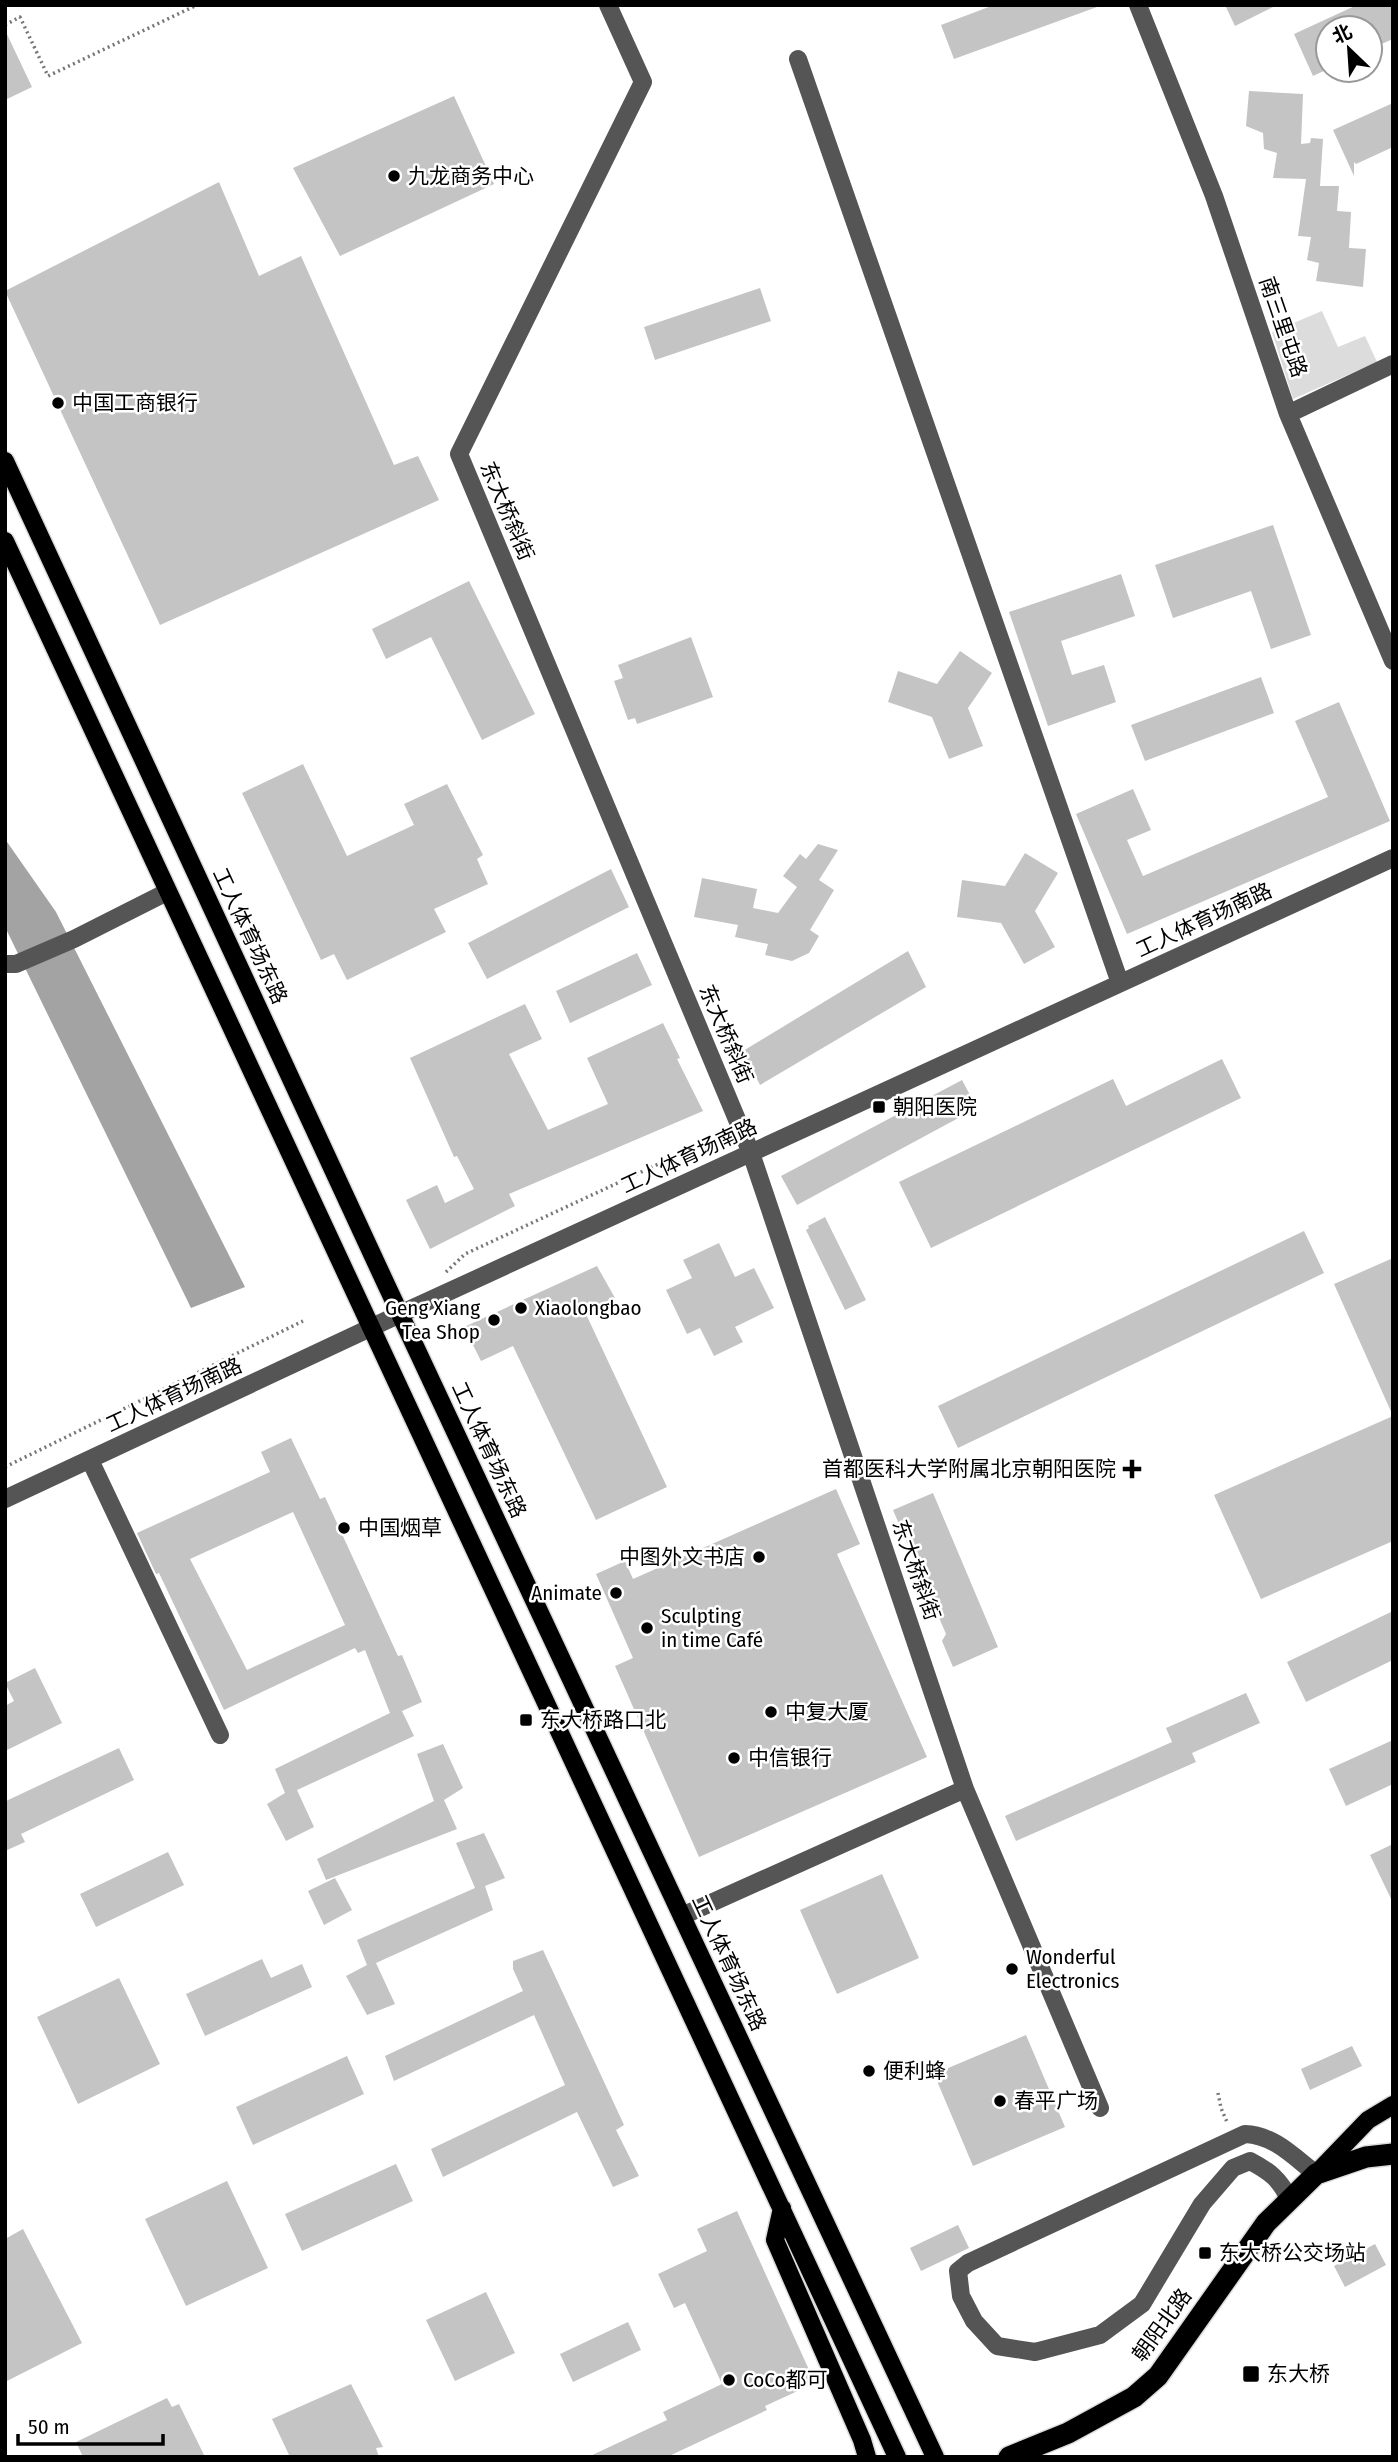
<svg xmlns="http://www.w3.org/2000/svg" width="1398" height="2462" font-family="'Fira Sans Condensed','Noto Sans SC',sans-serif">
  <rect width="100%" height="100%" fill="#fff"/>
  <!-- green -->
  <path fill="#dcdcdc" d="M 1322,311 L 1338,347 L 1365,336 L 1377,362 L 1293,399 L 1272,332 Z"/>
  <!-- water -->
  <path fill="#a3a3a3" d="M 5,839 L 56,912 L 245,1287 L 191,1308 L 5,927 Z"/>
  <!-- building -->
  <path fill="#c4c4c4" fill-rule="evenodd" d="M 994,5 L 1096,5 L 1097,7 L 954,59 L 941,25 Z
    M 1225,5 L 1277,5 L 1235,26 Z
    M 1357,5 L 1393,5 L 1393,39 L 1370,49 L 1370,28 L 1328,28 L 1328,69 L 1313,76 L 1294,34 Z
    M 5,30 L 32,87 L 5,100 Z
    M 1249,91 L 1303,94 L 1301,144 L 1310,143 L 1311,138 L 1323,139 L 1320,186 L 1339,186 L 1337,211 L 1351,212 L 1349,248 L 1366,249 L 1363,287 L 1316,281 L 1319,263 L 1307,260 L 1311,237 L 1298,236 L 1306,179 L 1273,178 L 1277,153 L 1264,149 L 1263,133 L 1246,126 Z
    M 454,96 L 494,184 L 340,256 L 293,168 Z
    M 1393,103 L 1393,147 L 1356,164 L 1354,162 L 1354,176 L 1333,130 Z
    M 219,182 L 259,276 L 301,256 L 394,465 L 418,456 L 439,500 L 160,625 L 5,291 Z
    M 760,288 L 771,321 L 655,360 L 644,327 Z
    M 1273,525 L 1311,635 L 1271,649 L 1251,591 L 1173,618 L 1155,565 Z
    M 1121,574 L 1135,616 L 1061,641 L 1072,675 L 1104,665 L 1116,702 L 1048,726 L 1009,612 Z
    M 469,581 L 535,714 L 482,740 L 431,637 L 386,659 L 372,629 Z
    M 691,637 L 713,697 L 637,724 L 635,718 L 628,720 L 614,681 L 623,678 L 618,665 Z
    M 960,651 L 992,673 L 968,708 L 983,746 L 949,759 L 932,717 L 888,702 L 898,671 L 937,684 Z
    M 1261,677 L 1274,713 L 1145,761 L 1131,725 Z
    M 1339,702 L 1390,821 L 1127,934 L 1076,814 L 1133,789 L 1151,830 L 1127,840 L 1143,876 L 1328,797 L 1295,721 Z
    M 303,764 L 347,856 L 414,825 L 404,804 L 447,784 L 483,855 L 477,859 L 488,884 L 434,909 L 446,932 L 347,980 L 334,954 L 321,960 L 242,793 Z
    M 818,844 L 838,850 L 819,880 L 834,890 L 810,930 L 819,936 L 809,953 L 792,961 L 765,955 L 768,944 L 735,937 L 738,925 L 694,917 L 702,878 L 757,889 L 753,908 L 778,913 L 797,887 L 783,876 L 800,854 L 806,859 Z
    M 1025,853 L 1058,873 L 1035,911 L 1055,947 L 1024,964 L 1001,923 L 957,917 L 962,880 L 1005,886 Z
    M 611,869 L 629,907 L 487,979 L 468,943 Z
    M 908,951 L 926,987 L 760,1085 L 743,1051 Z
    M 637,953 L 652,985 L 570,1023 L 556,991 Z
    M 525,1004 L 542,1039 L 509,1054 L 548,1130 L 608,1104 L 587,1058 L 663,1023 L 680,1058 L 677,1059 L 703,1111 L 509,1194 L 515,1206 L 430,1249 L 406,1200 L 437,1185 L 445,1203 L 474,1189 L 457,1156 L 454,1157 L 410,1058 Z
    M 1222,1059 L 1241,1098 L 931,1248 L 899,1182 L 1113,1079 L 1126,1106 Z
    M 962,1080 L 977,1108 L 797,1205 L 781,1176 Z
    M 825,1217 L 866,1300 L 845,1310 L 806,1230 L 809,1228 L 808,1226 Z
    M 1304,1231 L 1324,1273 L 958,1448 L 938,1406 Z
    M 719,1243 L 735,1277 L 754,1268 L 774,1308 L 735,1327 L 743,1342 L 714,1356 L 700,1328 L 687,1334 L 666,1290 L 692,1278 L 683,1260 Z
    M 1393,1258 L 1393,1416 L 1334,1284 Z
    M 597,1266 L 615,1298 L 585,1312 L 667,1487 L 596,1520 L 513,1346 L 481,1361 L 464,1327 Z
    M 1393,1416 L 1393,1541 L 1261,1599 L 1214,1495 Z
    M 291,1438 L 320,1499 L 325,1497 L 398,1656 L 402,1655 L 422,1702 L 402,1711 L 414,1736 L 297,1790 L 314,1827 L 286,1841 L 267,1804 L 285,1793 L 275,1769 L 390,1713 L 365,1650 L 358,1653 L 355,1648 L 224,1710 L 159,1573 L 156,1574 L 137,1533 L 270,1472 L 261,1452 ZM 293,1512 L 345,1625 L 247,1670 L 190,1559 Z
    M 836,1489 L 860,1544 L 837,1554 L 927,1757 L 699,1857 L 615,1666 L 633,1658 L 596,1574 L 625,1561 L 633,1579 Z
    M 933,1493 L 998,1647 L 953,1667 L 942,1641 L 946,1634 L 893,1510 Z
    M 1393,1611 L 1393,1660 L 1306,1702 L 1287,1662 Z
    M 35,1668 L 62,1723 L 5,1751 L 5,1706 L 14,1701 L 5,1683 Z
    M 1246,1693 L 1260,1723 L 1192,1753 L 1196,1762 L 1016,1841 L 1005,1816 L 1172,1742 L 1166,1728 Z
    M 1393,1740 L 1393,1784 L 1346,1806 L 1329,1769 Z
    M 443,1744 L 463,1788 L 444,1800 L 457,1829 L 326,1880 L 317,1859 L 434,1801 L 417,1754 Z
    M 119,1748 L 134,1780 L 21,1834 L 25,1842 L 5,1851 L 5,1799 L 6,1801 Z
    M 484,1833 L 505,1878 L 485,1886 L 493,1910 L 376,1963 L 395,2004 L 367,2015 L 346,1976 L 367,1965 L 357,1940 L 475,1888 L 456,1843 Z
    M 1393,1844 L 1393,1903 L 1370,1855 Z
    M 168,1852 L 184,1885 L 96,1927 L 80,1894 Z
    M 882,1874 L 919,1958 L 837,1994 L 800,1910 Z
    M 335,1878 L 352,1910 L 324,1925 L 308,1891 Z
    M 543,1950 L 624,2125 L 616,2130 L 639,2176 L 613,2187 L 577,2112 L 443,2177 L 431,2149 L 565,2085 L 534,2015 L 394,2081 L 385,2056 L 523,1991 L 513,1969 L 513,1961 Z
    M 262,1959 L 271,1978 L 302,1964 L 312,1987 L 205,2036 L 186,1994 Z
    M 119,1978 L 160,2064 L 78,2104 L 37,2017 Z
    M 1026,2035 L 1065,2127 L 973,2166 L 934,2074 Z
    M 1352,2046 L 1362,2066 L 1310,2090 L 1301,2069 Z
    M 347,2056 L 364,2094 L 253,2145 L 236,2107 Z
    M 396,2164 L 413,2201 L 302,2251 L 285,2214 Z
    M 227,2181 L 268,2268 L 186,2306 L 145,2219 Z
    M 737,2211 L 815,2383 L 765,2406 L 767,2410 L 667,2457 L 588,2457 L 667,2420 L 663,2412 L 722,2384 L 685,2303 L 674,2308 L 658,2274 L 707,2251 L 697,2229 Z
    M 958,2225 L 969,2248 L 921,2271 L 910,2248 Z
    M 23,2229 L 82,2343 L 5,2382 L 5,2239 Z
    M 1375,2244 L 1386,2265 L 1345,2287 L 1334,2266 Z
    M 486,2292 L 515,2353 L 455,2381 L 426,2320 Z
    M 628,2322 L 641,2350 L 573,2382 L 560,2354 Z
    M 351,2384 L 383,2447 L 376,2448 L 379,2457 L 290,2457 L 272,2419 Z
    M 167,2398 L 172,2407 L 179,2404 L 205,2457 L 83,2457 L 76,2442 Z"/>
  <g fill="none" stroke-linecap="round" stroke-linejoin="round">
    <defs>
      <path id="major" d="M 5,461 L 385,1282 L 935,2457
        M 5,541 L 897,2457
        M 1316,2174 L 1368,2120 L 1393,2105
        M 782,2208 L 775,2240 L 862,2440 L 867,2457"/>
      <path id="highway" d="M 1009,2457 L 1068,2433 L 1134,2397 L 1158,2376 L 1266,2223 L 1316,2174 L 1366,2157 L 1393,2154"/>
    </defs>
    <!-- major casing -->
    <use href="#major" stroke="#dbdbdb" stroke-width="21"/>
    <!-- highway casing -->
    <use href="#highway" stroke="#dbdbdb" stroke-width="24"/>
    <!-- path -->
    <path stroke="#777" stroke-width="3.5" stroke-dasharray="2 3.5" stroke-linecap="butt" d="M 5,25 L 20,17 L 48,76 L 197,5
      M 446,1272 L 465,1254 L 723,1134
      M 5,1467 L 303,1321
      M 1218,2093 L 1221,2108 L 1227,2122"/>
    <!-- minor -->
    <path stroke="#555" stroke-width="18" d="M 608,5 L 643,82 L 459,454 L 751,1153 L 965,1789 L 1100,2108
      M 1138,5 L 1214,196 L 1288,414 L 1393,661
      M 798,59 L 1120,983
      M 1288,414 L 1393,364
      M 5,964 L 16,964 L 74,939 L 167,892
      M 90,1460 L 220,1735
      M 5,1499 L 400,1314 L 1393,858
      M 682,1916 L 965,1789
      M 1289,2199 C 1280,2179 1269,2171 1250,2161 L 1233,2168 L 1202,2204 L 1142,2304 L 1100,2335 L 1035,2352 L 997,2346 L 974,2321 L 961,2296 L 958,2271 L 968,2263 L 1245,2134 C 1274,2135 1294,2157 1316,2174"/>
    <!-- major -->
    <use href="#major" stroke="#000" stroke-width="18"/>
    <!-- highway -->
    <use href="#highway" stroke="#000" stroke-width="21"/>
  </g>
  <!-- markers -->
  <g fill="#000" stroke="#fff" stroke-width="2.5">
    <circle cx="394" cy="176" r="7"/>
    <circle cx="58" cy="403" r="7"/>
    <rect x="872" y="1100" width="14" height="14" rx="3.5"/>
    <circle cx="521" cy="1308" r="7"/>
    <circle cx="494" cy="1320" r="7"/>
    <path d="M1128.5 1458.5h7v7h7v7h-7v7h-7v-7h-7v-7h7z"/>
    <circle cx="344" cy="1528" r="7"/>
    <circle cx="759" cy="1557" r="7"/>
    <circle cx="616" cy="1593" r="7"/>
    <circle cx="647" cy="1628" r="7"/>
    <circle cx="771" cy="1712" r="7"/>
    <rect x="519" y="1713" width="14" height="14" rx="3.5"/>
    <circle cx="734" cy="1758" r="7"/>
    <circle cx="1012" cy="1969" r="7"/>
    <circle cx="869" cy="2071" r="7"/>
    <circle cx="1000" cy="2101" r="7"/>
    <rect x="1198" y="2246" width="14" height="14" rx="3.5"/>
    <rect x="1242" y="2365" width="18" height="18" rx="3.5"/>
    <circle cx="729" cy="2380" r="7"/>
  </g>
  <g text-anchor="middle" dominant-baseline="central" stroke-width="5" stroke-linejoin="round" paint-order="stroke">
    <!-- poi labels -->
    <g font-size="21" fill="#000" stroke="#fff" text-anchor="start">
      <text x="408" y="176">九龙商务中心</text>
      <text x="72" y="403">中国工商银行</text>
      <text x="893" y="1107">朝阳医院</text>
      <text x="480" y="1308" text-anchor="end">Geng Xiang<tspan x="480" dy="24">Tea Shop</tspan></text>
      <text x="535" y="1308">Xiaolongbao</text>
      <text x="1116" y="1469" text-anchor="end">首都医科大学附属北京朝阳医院</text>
      <text x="358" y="1528">中国烟草</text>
      <text x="745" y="1557" text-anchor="end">中图外文书店</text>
      <text x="602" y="1593" text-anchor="end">Animate</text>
      <text x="661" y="1616">Sculpting<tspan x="661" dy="24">in time Café</tspan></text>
      <text x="785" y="1712">中复大厦</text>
      <text x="540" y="1720">东大桥路口北</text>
      <text x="748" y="1758">中信银行</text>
      <text x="1026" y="1957">Wonderful<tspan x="1026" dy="24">Electronics</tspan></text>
      <text x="883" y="2071">便利蜂</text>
      <text x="1014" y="2101">春平广场</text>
      <text x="1219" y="2253">东大桥公交场站</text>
      <text x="1267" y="2374">东大桥</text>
      <text x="743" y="2380">CoCo都可</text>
    </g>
    <!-- street labels -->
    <g font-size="21" fill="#000" stroke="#fff">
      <text transform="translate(1283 327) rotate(71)">南三里屯路</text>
      <text transform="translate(507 511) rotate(67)">东大桥斜街</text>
      <text transform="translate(1204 920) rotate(-25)">工人体育场南路</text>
      <text transform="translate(250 936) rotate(65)">工人体育场东路</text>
      <text transform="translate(726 1034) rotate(67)">东大桥斜街</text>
      <text transform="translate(689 1156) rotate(-25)">工人体育场南路</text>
      <text transform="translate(174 1395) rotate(-25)">工人体育场南路</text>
      <text transform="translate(489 1450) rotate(65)">工人体育场东路</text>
      <text transform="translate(916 1570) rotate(71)">东大桥斜街</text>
      <text transform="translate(729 1963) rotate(65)">工人体育场东路</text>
      <text transform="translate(1162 2325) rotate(-54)">朝阳北路</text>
    </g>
  </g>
  <!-- border -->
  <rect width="1398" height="2462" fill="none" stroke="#000000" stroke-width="14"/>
  <!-- north arrow -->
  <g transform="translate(1349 49) rotate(335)"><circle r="33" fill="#ffffff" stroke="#999999" stroke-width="2"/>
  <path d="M0-5L12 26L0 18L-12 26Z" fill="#000000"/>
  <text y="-10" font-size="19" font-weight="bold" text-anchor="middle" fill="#000000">北</text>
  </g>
  <!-- scale -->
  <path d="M18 2434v10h145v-10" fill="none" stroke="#000000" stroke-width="3.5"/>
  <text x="28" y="2434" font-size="21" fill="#000000" stroke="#ffffff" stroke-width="5" paint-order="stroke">50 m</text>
</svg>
